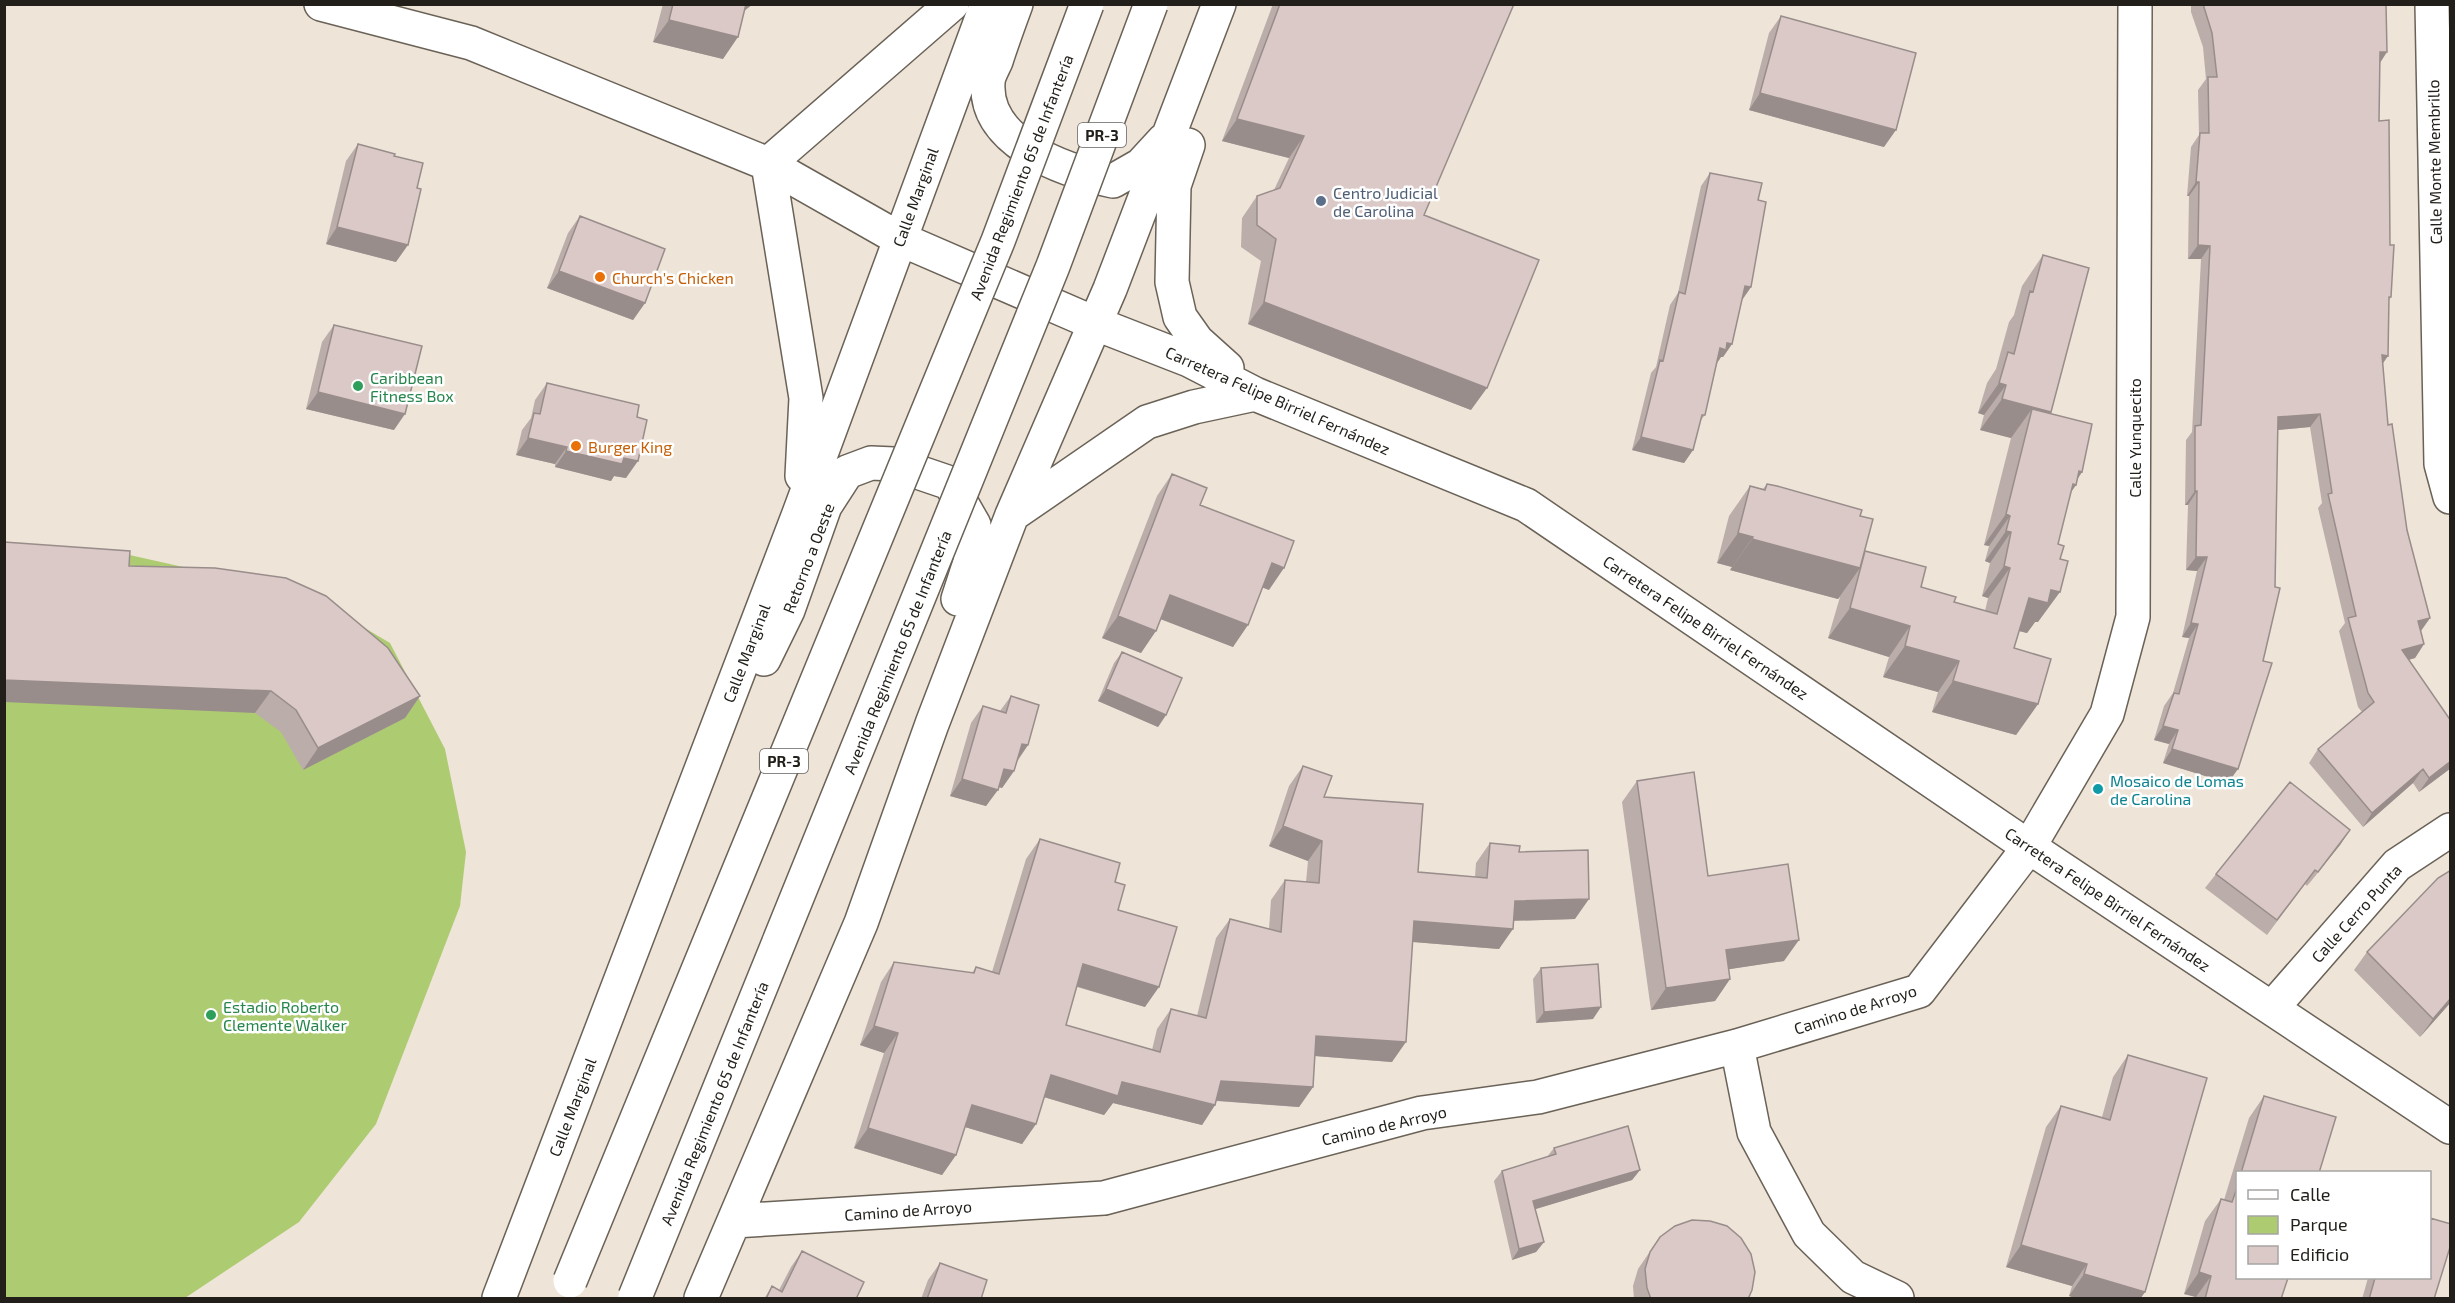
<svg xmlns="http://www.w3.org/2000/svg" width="2455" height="1303" font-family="'Exo 2',sans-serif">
  <rect width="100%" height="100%" fill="#eee4d8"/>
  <!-- green -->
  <path fill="#adcb70" d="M 4,547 L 125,554 L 259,584 L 358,624 L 390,643 L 445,749 L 466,852 L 460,906 L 376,1124 L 299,1222 L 185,1298 L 5,1298 Z"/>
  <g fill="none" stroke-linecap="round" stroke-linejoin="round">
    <defs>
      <path id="minor" d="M 321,4 L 471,43 L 768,164 L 900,239 L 1094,323 L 1189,360 L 1255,394 L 1526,505 L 2029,847 L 2450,1127
        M 1016,4 C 1009,23 1002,42 996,61 C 993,68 988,76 988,83 C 984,144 1066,171 1113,181 L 1141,165 L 1164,140
        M 2432,4 L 2441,464 L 2450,497
        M 1188,145 L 1174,186 L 1172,282 L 1180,317 L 1197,341 L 1227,368
        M 802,476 L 806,398 L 768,164 L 952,4
        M 1012,515 L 1147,422 L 1194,407 L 1255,394
        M 764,659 L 788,610 L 825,506 L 847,472 L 871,463 L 894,464 L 950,483 L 974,525 L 970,562 L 958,599
        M 2272,1008 L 2397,865 L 2450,830
        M 1737,1046 L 1754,1132 L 1809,1234 L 1853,1277 L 1897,1298
        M 734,1221 L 1104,1198 L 1422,1113 L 1538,1097 L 1737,1046 L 1919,991 L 2029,847 L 2107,714 L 2133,617 L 2135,4
        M 499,1298 L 800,511 L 987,4
        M 701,1298 L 861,923 L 932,724 L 1012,515 L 1110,289 L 1219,4"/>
    </defs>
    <!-- minor casing -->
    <use href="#minor" stroke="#6a6257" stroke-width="36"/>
    <!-- minor -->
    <use href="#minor" stroke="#fff" stroke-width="33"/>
    <defs>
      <path id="major-bridge" d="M 570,1281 L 998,241 L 1087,4
        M 635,1297 L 1053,266 L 1151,4"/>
    </defs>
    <!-- major-bridge casing -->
    <use href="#major-bridge" stroke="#6a6257" stroke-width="36" stroke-linecap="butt"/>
    <!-- major-bridge -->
    <use href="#major-bridge" stroke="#fff" stroke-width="33"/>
  </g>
  <!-- wall -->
  <path fill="#bbadaa" d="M 663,4 L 753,4 L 744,11 L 723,59 L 653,42 Z
    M 1273,4 L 1514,4 L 1424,215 L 1471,410 L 1248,324 L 1261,261 L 1241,247 L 1242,218 L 1257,196 L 1274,190 L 1289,158 L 1222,141 Z
    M 2191,4 L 2386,4 L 2380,62 L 2379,121 L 2391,297 L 2389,300 L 2382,364 L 2388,425 L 2407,530 L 2430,618 L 2421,631 L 2424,644 L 2415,658 L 2409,660 L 2451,768 L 2419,792 L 2413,783 L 2363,827 L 2309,763 L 2318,749 L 2362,712 L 2358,707 L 2339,631 L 2345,623 L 2318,508 L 2322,503 L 2310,427 L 2277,430 L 2228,783 L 2163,763 L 2169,744 L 2154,740 L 2164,706 L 2173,693 L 2189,638 L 2182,637 L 2197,571 L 2186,570 L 2188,505 L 2185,505 L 2186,440 L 2192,432 L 2201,259 L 2188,259 L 2189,196 L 2187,196 L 2191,147 L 2199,135 L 2198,90 L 2206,79 L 2203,47 L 2191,12 Z
    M 1781,16 L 1884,147 L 1749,110 L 1769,33 Z
    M 358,144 L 396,262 L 326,244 L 346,161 Z
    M 1710,173 L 1758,200 L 1751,287 L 1742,300 L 1732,344 L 1723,357 L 1721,357 L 1717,363 L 1705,415 L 1700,421 L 1693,450 L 1684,463 L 1632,450 L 1651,373 L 1656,367 L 1670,305 L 1678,293 L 1701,186 Z
    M 580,216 L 645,303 L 633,320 L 547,288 L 568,233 Z
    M 2043,255 L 2050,413 L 2082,472 L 2078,478 L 2076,485 L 2070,493 L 2038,622 L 2035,622 L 2027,633 L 2019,631 L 2014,648 L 2038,704 L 2016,735 L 1932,712 L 1938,692 L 1883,677 L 1889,657 L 1828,638 L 1840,597 L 1838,599 L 1730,570 L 1732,567 L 1717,563 L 1729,516 L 1750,486 L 1763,489 L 1767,484 L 1860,516 L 1864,554 L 1865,551 L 1921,587 L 1954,602 L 1985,611 L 1988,598 L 1982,596 L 1990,563 L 1985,561 L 1989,546 L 1984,545 L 2011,438 L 1980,430 L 1984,415 L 1978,413 L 1987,383 L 1996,369 L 2009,322 L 2014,315 L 2022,286 Z
    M 334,325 L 394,430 L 306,409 L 322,342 Z
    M 547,383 L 637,417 L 626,478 L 614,476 L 611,481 L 555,467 L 555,464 L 516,455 L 522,430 L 531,418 L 535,400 Z
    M 1172,474 L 1200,505 L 1269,590 L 1262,587 L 1233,647 L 1161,619 L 1141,653 L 1102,638 L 1157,496 Z
    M 129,566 L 420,696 L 405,718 L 303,770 L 281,732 L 255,713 Z
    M 1122,652 L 1166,715 L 1158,727 L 1098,701 L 1114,663 Z
    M 1011,696 L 1028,745 L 1017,762 L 1014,771 L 1002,788 L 999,787 L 986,806 L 950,796 L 971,723 L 983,706 L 1000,711 Z
    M 1303,766 L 1324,797 L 1418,872 L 1475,877 L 1476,863 L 1490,843 L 1519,852 L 1575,919 L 1513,921 L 1499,949 L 1413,942 L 1392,1062 L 1315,1056 L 1313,1087 L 1299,1107 L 1216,1101 L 1215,1105 L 1202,1125 L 1113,1103 L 1104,1115 L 1044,1097 L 1036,1124 L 1022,1144 L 965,1127 L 956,1155 L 942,1175 L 854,1148 L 884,1053 L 860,1045 L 881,982 L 894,962 L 972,973 L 976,967 L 992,972 L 1026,859 L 1040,839 L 1115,882 L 1118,910 L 1145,1007 L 1077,987 L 1066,1025 L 1152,1050 L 1157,1029 L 1171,1009 L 1197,1016 L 1216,938 L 1230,919 L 1269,929 L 1271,900 L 1285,880 L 1306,882 L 1308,861 L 1269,846 L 1289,786 Z
    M 1637,781 L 1708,876 L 1784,961 L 1729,969 L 1730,979 L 1715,1001 L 1651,1010 L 1622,802 Z
    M 2350,830 L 2340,845 L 2307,886 L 2305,884 L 2267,935 L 2205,888 L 2216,874 Z
    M 2451,870 L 2451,1002 L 2420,1037 L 2354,970 L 2367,952 Z
    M 1541,968 L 1593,1019 L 1536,1023 L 1533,979 Z
    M 2128,1055 L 2145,1292 L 2140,1299 L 2078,1299 L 2069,1296 L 2072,1286 L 2006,1267 L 2046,1127 L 2061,1106 L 2102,1117 L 2113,1077 Z
    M 2264,1096 L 2319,1173 L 2238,1173 L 2238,1278 L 2281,1299 L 2196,1299 L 2196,1297 L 2184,1294 L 2205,1221 L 2221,1199 L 2224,1200 L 2249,1118 Z
    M 1554,1148 L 1640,1170 L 1632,1180 L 1535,1209 L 1544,1242 L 1536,1252 L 1512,1260 L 1494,1181 L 1502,1171 L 1547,1157 Z
    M 1660,1237 L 1748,1299 L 1634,1299 L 1633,1286 L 1638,1269 Z
    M 802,1251 L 856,1299 L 764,1299 L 772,1286 L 779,1290 L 791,1267 Z
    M 940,1263 L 981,1299 L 921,1299 L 928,1280 Z
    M 2368,1278 L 2430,1278 L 2434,1299 L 2362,1299 Z"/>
  <!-- shaded-wall -->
  <path fill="#998d8b" d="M 743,4 L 753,4 L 732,20 Z
    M 669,20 L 738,37 L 723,59 L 653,42 Z
    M 2380,52 L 2387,52 L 2378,66 Z
    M 1760,93 L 1896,130 L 1884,147 L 1749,110 Z
    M 1237,119 L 1304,136 L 1289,158 L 1222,141 Z
    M 2196,182 L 2199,182 L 2189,196 L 2187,196 Z
    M 337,227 L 408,245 L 396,262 L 326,244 Z
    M 2198,245 L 2210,246 L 2201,259 L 2188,259 Z
    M 559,271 L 645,303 L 633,320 L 547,288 Z
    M 1745,286 L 1751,287 L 1742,300 Z
    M 1264,302 L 1487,388 L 1471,410 L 1248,324 Z
    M 1727,343 L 1732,344 L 1723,357 L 1721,357 L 1717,363 L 1720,348 Z
    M 2382,355 L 2388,356 L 2379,369 Z
    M 1999,383 L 2006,385 L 1984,415 L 1978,413 Z
    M 318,392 L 405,414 L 394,430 L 306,409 Z
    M 2002,399 L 2051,412 L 2029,443 L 2032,409 L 2011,438 L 1980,430 Z
    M 2320,414 L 2310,427 L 2268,431 L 2278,417 Z
    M 1641,437 L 1693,450 L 1684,463 L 1632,450 Z
    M 528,438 L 567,447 L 555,464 L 516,455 Z
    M 566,451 L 624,458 L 638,461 L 626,478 L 614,476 L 611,481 L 555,467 Z
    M 2079,471 L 2082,472 L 2074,484 L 2076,485 L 2055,515 Z
    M 2195,491 L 2197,491 L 2188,505 L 2185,505 Z
    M 2006,514 L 2010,516 L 1989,546 L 1984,545 Z
    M 2006,531 L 2011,532 L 1990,563 L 1985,561 Z
    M 1738,533 L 1753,537 L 1732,567 L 1717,563 Z
    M 1752,539 L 1860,568 L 1838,599 L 1730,570 Z
    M 2196,557 L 2207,557 L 2197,571 L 2186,570 Z
    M 1272,563 L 1284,568 L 1269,590 L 1256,585 Z
    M 2004,566 L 2010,568 L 1988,598 L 1982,596 Z
    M 2051,590 L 2060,592 L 2038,622 L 2035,622 L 2027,633 L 2007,628 L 2029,598 Z
    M 1170,595 L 1248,625 L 1233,647 L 1155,617 Z
    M 1850,608 L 1910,626 L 1889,657 L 1828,638 Z
    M 1118,616 L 1156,631 L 1141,653 L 1102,638 Z
    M 2430,618 L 2420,632 L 2418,621 Z
    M 2191,623 L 2198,624 L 2189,638 L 2182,637 Z
    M 2424,644 L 2415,658 L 2392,664 L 2402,650 Z
    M 1905,646 L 1959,661 L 1938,692 L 1883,677 Z
    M 4,680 L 271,691 L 255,713 L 4,702 Z
    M 1953,681 L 2038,704 L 2016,735 L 1932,712 Z
    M 1106,689 L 1166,715 L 1158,727 L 1098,701 Z
    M 420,696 L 405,718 L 303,770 L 318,748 Z
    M 2163,726 L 2178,730 L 2169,744 L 2154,740 Z
    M 1022,744 L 1028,745 L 1016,762 Z
    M 2172,749 L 2238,769 L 2228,783 L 2163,763 Z
    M 2451,761 L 2451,768 L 2419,792 L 2429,778 Z
    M 1004,769 L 1014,771 L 1002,788 L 992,785 Z
    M 2423,769 L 2413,783 L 2363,827 L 2372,813 Z
    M 962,779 L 998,790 L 986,806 L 950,796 Z
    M 1283,826 L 1322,841 L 1308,861 L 1269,846 Z
    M 2350,830 L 2340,845 L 2307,886 L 2318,872 Z
    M 1589,899 L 1575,919 L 1501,921 L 1515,901 Z
    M 1414,921 L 1513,929 L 1499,949 L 1401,941 Z
    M 1799,940 L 1784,961 L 1711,972 L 1726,950 Z
    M 1083,964 L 1159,987 L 1145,1007 L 1069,984 Z
    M 1730,979 L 1715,1001 L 1651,1010 L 1666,988 Z
    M 2451,998 L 2451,1002 L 2420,1037 L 2433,1019 Z
    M 1601,1007 L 1593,1019 L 1536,1023 L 1544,1012 Z
    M 874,1026 L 898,1033 L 884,1053 L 860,1045 Z
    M 1316,1036 L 1406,1042 L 1392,1062 L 1302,1055 Z
    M 1051,1075 L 1122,1082 L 1215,1105 L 1202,1125 L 1113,1103 L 1104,1115 L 1037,1095 Z
    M 1221,1081 L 1313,1087 L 1299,1107 L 1208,1100 Z
    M 972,1105 L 1036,1124 L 1022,1144 L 958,1125 Z
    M 868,1128 L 956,1155 L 942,1175 L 854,1148 Z
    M 1640,1170 L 1632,1180 L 1526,1212 L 1533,1201 Z
    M 1544,1242 L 1536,1252 L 1512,1260 L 1519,1249 Z
    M 2021,1245 L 2087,1264 L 2072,1286 L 2006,1267 Z
    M 2199,1272 L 2211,1276 L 2196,1297 L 2184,1294 Z
    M 2084,1274 L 2145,1292 L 2140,1299 L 2078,1299 L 2069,1296 Z"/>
  <!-- building -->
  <path fill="#dac9c6" stroke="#998d8b" stroke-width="1.5" d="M 673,4 L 746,4 L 738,37 L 669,20 Z
    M 1280,4 L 1514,4 L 1424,215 L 1539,260 L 1487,388 L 1264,302 L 1276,239 L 1257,225 L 1257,196 L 1280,188 L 1304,136 L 1237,119 Z
    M 2203,4 L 2386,4 L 2387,52 L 2380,52 L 2379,121 L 2389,120 L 2390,245 L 2394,245 L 2391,297 L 2389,297 L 2388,356 L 2382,355 L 2388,425 L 2392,424 L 2407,530 L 2430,618 L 2418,621 L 2424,644 L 2402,650 L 2451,721 L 2451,761 L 2429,778 L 2423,769 L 2372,813 L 2318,749 L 2374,702 L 2368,693 L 2348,618 L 2356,616 L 2328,494 L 2332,493 L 2320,414 L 2278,417 L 2275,587 L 2280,588 L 2263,661 L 2272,663 L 2238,769 L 2172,749 L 2178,730 L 2163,726 L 2174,693 L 2179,694 L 2198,624 L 2191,623 L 2207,557 L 2196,557 L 2197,491 L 2195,491 L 2195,426 L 2201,425 L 2210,246 L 2198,245 L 2199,182 L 2196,182 L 2200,133 L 2209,133 L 2208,77 L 2217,77 L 2212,33 Z
    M 1781,16 L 1916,53 L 1896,130 L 1760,93 Z
    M 358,144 L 395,154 L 394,156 L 423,163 L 417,188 L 421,189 L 408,245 L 337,227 Z
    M 1710,173 L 1762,183 L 1758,200 L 1766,202 L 1751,287 L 1745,286 L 1732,344 L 1727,343 L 1726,350 L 1720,348 L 1705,415 L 1702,415 L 1693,450 L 1641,437 L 1660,360 L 1663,361 L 1679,292 L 1685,294 Z
    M 580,216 L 665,249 L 645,303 L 559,271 Z
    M 2043,255 L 2089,268 L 2051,412 L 2002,399 L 2006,385 L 1999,383 L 2008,352 L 2014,354 L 2030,291 L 2033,292 Z
    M 334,325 L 422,346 L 405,414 L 318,392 Z
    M 547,383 L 639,405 L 637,417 L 647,420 L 638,461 L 624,458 L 622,464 L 566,451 L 567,447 L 528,438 L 534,413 L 540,414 Z
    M 2032,409 L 2092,424 L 2082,472 L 2079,471 L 2076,485 L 2073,484 L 2058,544 L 2064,546 L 2060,559 L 2068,561 L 2060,592 L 2051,590 L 2048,603 L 2029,598 L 2014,648 L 2051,659 L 2038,704 L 1953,681 L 1959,661 L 1905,646 L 1910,626 L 1850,608 L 1865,551 L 1926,567 L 1921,587 L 1956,597 L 1954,602 L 1997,614 L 2010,568 L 2004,566 L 2011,532 L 2006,531 L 2010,516 L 2006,514 Z
    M 1172,474 L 1207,488 L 1200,505 L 1294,541 L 1284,568 L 1272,563 L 1248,625 L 1170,595 L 1156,631 L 1118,616 Z
    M 1767,484 L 1777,486 L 1862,510 L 1860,516 L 1873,519 L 1860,568 L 1752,539 L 1753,537 L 1738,533 L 1750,486 L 1765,490 Z
    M 4,542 L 130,551 L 129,566 L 215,568 L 286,578 L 326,596 L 388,648 L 420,696 L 318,748 L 296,710 L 271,691 L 4,680 Z
    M 1122,652 L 1182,678 L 1166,715 L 1106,689 Z
    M 1011,696 L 1039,705 L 1028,745 L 1022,744 L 1014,771 L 1004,769 L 998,790 L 962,779 L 983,706 L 1006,713 Z
    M 1303,766 L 1332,776 L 1324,797 L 1423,804 L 1418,872 L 1487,878 L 1490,843 L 1520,846 L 1519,852 L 1588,850 L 1589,899 L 1515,901 L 1513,929 L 1414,921 L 1406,1042 L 1316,1036 L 1313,1087 L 1221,1081 L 1215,1105 L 1122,1082 L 1118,1096 L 1051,1075 L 1036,1124 L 972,1105 L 956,1155 L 868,1128 L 898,1033 L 874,1026 L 894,962 L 974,973 L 976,967 L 999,974 L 1040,839 L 1120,863 L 1115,882 L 1125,885 L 1118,910 L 1177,927 L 1159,987 L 1083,964 L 1066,1025 L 1160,1052 L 1171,1009 L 1206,1018 L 1230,919 L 1281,932 L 1285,880 L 1319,883 L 1322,841 L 1283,826 Z
    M 1694,772 L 1708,876 L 1788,864 L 1799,940 L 1726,950 L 1730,979 L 1666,988 L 1637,781 Z
    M 2290,782 L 2350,830 L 2318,872 L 2315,870 L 2277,920 L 2216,874 Z
    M 2451,870 L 2451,998 L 2433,1019 L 2367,952 L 2438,878 Z
    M 1598,964 L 1601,1007 L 1544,1012 L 1541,968 Z
    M 2128,1055 L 2207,1078 L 2145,1292 L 2084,1274 L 2087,1264 L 2021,1245 L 2061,1106 L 2110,1120 Z
    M 2264,1096 L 2336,1117 L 2319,1173 L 2241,1173 Z
    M 1628,1126 L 1640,1170 L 1533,1201 L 1544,1242 L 1519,1249 L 1502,1171 L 1556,1154 L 1554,1148 Z
    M 2238,1185 L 2238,1278 L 2288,1278 L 2281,1299 L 2205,1299 L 2211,1276 L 2199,1272 L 2221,1199 L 2232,1202 Z
    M 2430,1218 L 2451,1224 L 2451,1244 L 2434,1299 L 2369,1299 L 2375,1278 L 2430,1278 Z
    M 1692,1220 L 1710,1221 L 1727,1226 L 1741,1238 L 1751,1254 L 1755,1272 L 1752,1290 L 1748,1299 L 1651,1299 L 1647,1288 L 1645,1269 L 1650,1252 L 1660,1237 L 1675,1226 Z
    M 802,1251 L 864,1282 L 856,1299 L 766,1299 L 772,1286 L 782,1292 Z
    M 940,1263 L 987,1280 L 981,1299 L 927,1299 Z"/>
  <!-- markers -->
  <circle fill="#5c6f8a" stroke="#fff" stroke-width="2" cx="1321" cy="201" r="6"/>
  <g fill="#e8710a" stroke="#fff" stroke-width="2">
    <circle cx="600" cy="277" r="6"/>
    <circle cx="576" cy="446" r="6"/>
  </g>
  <g fill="#2e9e5b" stroke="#fff" stroke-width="2">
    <circle cx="358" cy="386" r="6"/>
    <circle cx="211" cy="1015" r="6"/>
  </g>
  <circle fill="#0f9aa8" stroke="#fff" stroke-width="2" cx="2098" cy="789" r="6"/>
  <g text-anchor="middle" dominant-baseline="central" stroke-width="5" stroke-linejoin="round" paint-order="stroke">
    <!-- shield labels -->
    <g fill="#fff" stroke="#64625f" stroke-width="1.5">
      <rect x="1078" y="123" width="48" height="24" rx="4.5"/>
      <rect x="760" y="749" width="48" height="24" rx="4.5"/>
    </g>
    <g font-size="15" font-weight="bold" fill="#221f1a">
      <text x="1102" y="135">PR-3</text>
      <text x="784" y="761">PR-3</text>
    </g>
    <!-- street labels -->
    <g font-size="16" fill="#221f1a" stroke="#fff">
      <text transform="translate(2434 162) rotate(-91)">Calle Monte Membrillo</text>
      <text transform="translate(1021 177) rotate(-69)">Avenida Regimiento 65 de Infantería</text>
      <text transform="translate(915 197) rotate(-70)">Calle Marginal</text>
      <text transform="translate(1278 400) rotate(24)">Carretera Felipe Birriel Fernández</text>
      <text transform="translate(2134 438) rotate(-90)">Calle Yunquecito</text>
      <text transform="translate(808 558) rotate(-69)">Retorno a Oeste</text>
      <text transform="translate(1706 627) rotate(34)">Carretera Felipe Birriel Fernández</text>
      <text transform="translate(897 652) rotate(-68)">Avenida Regimiento 65 de Infantería</text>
      <text transform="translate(746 653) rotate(-69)">Calle Marginal</text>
      <text transform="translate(2108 899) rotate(34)">Carretera Felipe Birriel Fernández</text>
      <text transform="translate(2356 913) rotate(-48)">Calle Cerro Punta</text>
      <text transform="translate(1855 1009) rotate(-18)">Camino de Arroyo</text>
      <text transform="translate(714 1103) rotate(-68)">Avenida Regimiento 65 de Infantería</text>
      <text transform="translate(572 1107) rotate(-69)">Calle Marginal</text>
      <text transform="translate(1384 1125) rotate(-13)">Camino de Arroyo</text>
      <text transform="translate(908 1210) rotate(-4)">Camino de Arroyo</text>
    </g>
    <!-- service labels -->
    <g font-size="16" fill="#4e5e75" stroke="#fff" text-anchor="start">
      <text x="1333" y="192">Centro Judicial<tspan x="1333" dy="18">de Carolina</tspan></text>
    </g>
    <!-- food labels -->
    <g font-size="16" fill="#c56008" stroke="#fff" text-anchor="start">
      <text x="612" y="277">Church's Chicken</text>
      <text x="588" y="446">Burger King</text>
    </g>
    <!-- leisure labels -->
    <g font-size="16" fill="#27864d" stroke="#fff" text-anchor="start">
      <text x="370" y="377">Caribbean<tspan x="370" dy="18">Fitness Box</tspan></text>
      <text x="223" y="1006">Estadio Roberto<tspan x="223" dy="18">Clemente Walker</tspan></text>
    </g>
    <!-- culture labels -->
    <g font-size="16" fill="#0d838f" stroke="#fff" text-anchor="start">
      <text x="2110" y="780">Mosaico de Lomas<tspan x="2110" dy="18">de Carolina</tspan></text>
    </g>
  </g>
  <!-- border -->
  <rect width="2455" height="1303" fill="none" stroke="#221f1a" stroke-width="12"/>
  <!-- legend -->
  <rect x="2236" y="1171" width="195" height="108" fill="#ffffff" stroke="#a7a5a3" stroke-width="1.5"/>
  <rect x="2248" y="1190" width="30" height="9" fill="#ffffff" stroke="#a7a5a3" stroke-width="1.5"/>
  <text x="2290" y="1201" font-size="18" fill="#221f1a">Calle</text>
  <rect x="2248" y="1216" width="30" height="18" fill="#adcb70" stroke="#a7a5a3" stroke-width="1.5"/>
  <text x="2290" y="1231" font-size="18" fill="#221f1a">Parque</text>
  <rect x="2248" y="1246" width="30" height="18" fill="#dac9c6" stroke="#a7a5a3" stroke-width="1.5"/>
  <text x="2290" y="1261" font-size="18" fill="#221f1a">Edificio</text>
</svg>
